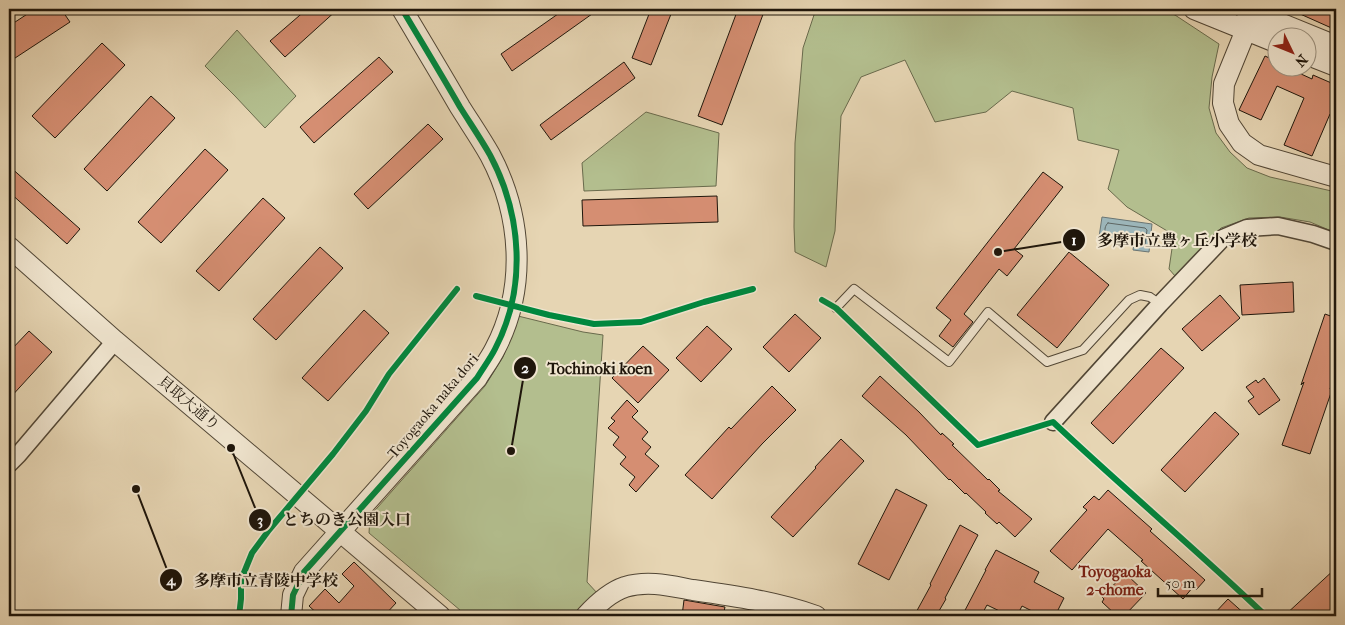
<svg xmlns="http://www.w3.org/2000/svg" width="1345" height="625" font-family="'IM FELL French Canon','Noto Serif JP',serif">
  <rect width="100%" height="100%" fill="#e6d5b3"/>
  <filter id="stains"><feTurbulence type="fractalNoise" baseFrequency=".004" numOctaves="4"/><feColorMatrix values="0 0 0 0 .2 0 0 0 0 .09 0 0 0 0 .02 0 0 0 .5 -.17"/></filter>
  <radialGradient id="worn" r=".72"><stop offset=".6" stop-color="#630" stop-opacity="0"/><stop offset="1" stop-color="#630" stop-opacity=".3"/></radialGradient>
  <!-- green -->
  <path fill="#b3be8e" stroke="#696a4c" d="M 816,9 L 1160,9 L 1175,15 L 1219,44 L 1212,77 L 1209,108 L 1216,133 L 1230,152 L 1247,168 L 1270,177 L 1336,192 L 1336,233 L 1310,222 L 1280,217 L 1249,218 L 1221,228 L 1175,276 L 1169,269 L 1174,235 L 1127,207 L 1108,189 L 1119,150 L 1078,140 L 1073,108 L 1012,91 L 986,112 L 935,122 L 905,60 L 861,77 L 841,116 L 835,231 L 826,267 L 795,252 L 794,227 L 795,143 L 803,48 Z
    M 237,30 L 296,96 L 265,128 L 235,96 L 205,66 Z
    M 646,112 L 719,133 L 716,186 L 584,191 L 582,163 Z
    M 518,316 L 583,332 L 603,335 L 587,582 L 598,594 L 579,616 L 467,616 L 369,533 L 370,516 L 485,386 L 503,357 Z"/>
  <!-- water -->
  <path fill="#9cb5b8" stroke="#6a7573" d="M 1102,217 L 1152,224 L 1149,252 L 1133,250 L 1134,242 L 1099,237 Z"/>
  <g fill="none" stroke-linecap="round" stroke-linejoin="round">
    <!-- shore -->
    <path stroke="#5e6662" stroke-width="1" d="M 1108,223 L 1145,228 L 1147,230 L 1145,245 L 1143,246 L 1140,245 L 1138,239 L 1134,237 L 1106,233 C 1104,231 1105,225 1108,223 Z"/>
  </g>
  <!-- building -->
  <path fill="#d58e72" stroke="#1f160b" d="M 35,9 L 61,9 L 70,22 L 9,62 L 9,26 Z
    M 307,9 L 338,9 L 285,57 L 270,41 Z
    M 565,9 L 599,9 L 512,71 L 501,54 Z
    M 651,9 L 673,9 L 651,65 L 632,58 Z
    M 738,9 L 765,9 L 722,125 L 698,116 Z
    M 1289,9 L 1336,9 L 1336,30 Z
    M 102,43 L 125,65 L 55,138 L 32,116 Z
    M 1265,56 L 1278,62 L 1278,68 L 1288,68 L 1312,79 L 1313,75 L 1336,85 L 1336,116 L 1330,114 L 1312,156 L 1284,145 L 1304,98 L 1277,86 L 1261,120 L 1239,110 Z
    M 379,57 L 393,72 L 314,143 L 300,127 Z
    M 624,62 L 635,78 L 551,140 L 540,125 Z
    M 151,96 L 175,118 L 107,191 L 84,169 Z
    M 428,124 L 443,139 L 368,209 L 354,194 Z
    M 205,149 L 228,170 L 161,243 L 138,222 Z
    M 9,166 L 80,229 L 67,244 L 9,192 Z
    M 1043,172 L 1063,187 L 1014,249 L 1023,256 L 1007,276 L 999,269 L 964,314 L 973,322 L 953,347 L 939,336 L 951,320 L 936,308 Z
    M 717,196 L 718,222 L 583,226 L 582,200 Z
    M 263,198 L 285,218 L 219,291 L 196,271 Z
    M 320,247 L 343,268 L 276,340 L 253,319 Z
    M 1069,252 L 1109,285 L 1057,348 L 1017,315 Z
    M 1293,282 L 1294,312 L 1242,315 L 1240,285 Z
    M 1220,295 L 1240,318 L 1202,351 L 1182,329 Z
    M 364,310 L 389,333 L 328,401 L 302,378 Z
    M 795,314 L 821,338 L 789,372 L 763,347 Z
    M 1325,314 L 1336,318 L 1336,370 L 1330,389 L 1332,390 L 1310,454 L 1282,445 L 1304,382 L 1301,385 Z
    M 707,326 L 732,349 L 701,382 L 676,358 Z
    M 29,331 L 52,352 L 9,399 L 9,352 Z
    M 643,346 L 669,370 L 638,403 L 612,378 Z
    M 1161,348 L 1184,368 L 1113,444 L 1091,423 Z
    M 880,376 L 919,412 L 941,435 L 942,433 L 954,444 L 952,445 L 988,480 L 989,479 L 1000,490 L 998,491 L 1032,519 L 1015,537 L 999,522 L 997,524 L 985,513 L 986,512 L 966,493 L 965,494 L 950,479 L 949,480 L 906,435 L 862,396 Z
    M 1264,378 L 1280,400 L 1259,415 L 1248,401 L 1254,397 L 1246,387 L 1256,380 L 1258,383 Z
    M 772,386 L 796,410 L 762,444 L 712,499 L 685,475 L 729,427 L 731,429 Z
    M 627,400 L 638,411 L 632,417 L 648,432 L 642,439 L 651,447 L 645,454 L 659,466 L 636,492 L 629,485 L 635,477 L 620,464 L 626,457 L 613,445 L 619,437 L 608,428 L 615,421 L 611,418 Z
    M 1215,412 L 1239,434 L 1185,492 L 1161,470 Z
    M 841,439 L 864,461 L 793,537 L 771,517 L 816,468 L 815,467 Z
    M 896,489 L 927,505 L 889,580 L 858,564 Z
    M 1108,490 L 1152,529 L 1150,531 L 1205,580 L 1196,590 L 1193,587 L 1183,599 L 1141,561 L 1143,560 L 1108,529 L 1072,570 L 1050,551 L 1087,510 L 1083,507 L 1094,496 L 1099,500 Z
    M 960,525 L 978,535 L 945,598 L 946,599 L 936,616 L 914,616 L 931,585 L 930,584 Z
    M 996,550 L 1039,572 L 1034,582 L 1064,598 L 1055,616 L 1042,616 L 1022,606 L 1017,616 L 1010,616 L 987,605 L 981,616 L 962,616 L 986,570 L 985,570 Z
    M 354,562 L 396,603 L 384,616 L 320,616 L 309,606 L 325,589 L 339,603 L 354,586 L 342,574 Z
    M 1336,568 L 1336,611 L 1331,616 L 1284,616 Z
    M 1125,573 L 1146,593 L 1124,616 L 1117,616 L 1102,602 L 1104,599 L 1102,597 Z
    M 1228,599 L 1247,616 L 1212,616 Z
    M 684,600 L 725,607 L 723,616 L 682,616 Z"/>
  <g fill="none" stroke-linecap="round" stroke-linejoin="round">
    <defs>
      <path id="service" d="M 836,308 L 854,289 L 949,362 L 988,312 L 1047,362 L 1083,350 L 1129,300 L 1140,295 L 1150,297 L 1160,304"/>
      <path id="minor" d="M 1053,422 L 1160,304 L 1223,238 L 1247,228 L 1278,226 L 1313,234 L 1336,242
        M 9,464 L 18,455 L 115,341"/>
      <path id="tertiary" d="M 1194,9 L 1278,43
        M 1245,9 L 1336,46
        M 1264,9 L 1262,15 L 1246,30 L 1224,84 L 1223,103 L 1229,124 L 1242,143 L 1259,155 L 1336,177
        M 1308,55 L 1336,66
        M 9,247 L 115,341 L 440,616
        M 291,616 L 293,595 L 304,572 L 477,378 C 483,368 490,359 495,349 C 527,288 522,215 490,155 C 481,139 470,123 460,107 C 441,74 421,41 402,9
        M 586,616 C 597,604 610,592 625,587 C 648,580 671,586 693,590 C 735,596 777,602 816,616"/>
    </defs>
    <!-- service casing -->
    <use href="#service" stroke="#514635" stroke-width="10"/>
    <!-- minor casing -->
    <use href="#minor" stroke="#514635" stroke-width="19"/>
    <!-- tertiary casing -->
    <use href="#tertiary" stroke="#514635" stroke-width="22"/>
    <!-- service -->
    <use href="#service" stroke="#efe4ce" stroke-width="8"/>
    <!-- minor -->
    <use href="#minor" stroke="#efe4ce" stroke-width="16"/>
    <!-- tertiary -->
    <use href="#tertiary" stroke="#efe4ce" stroke-width="20"/>
    <defs>
      <path id="cycleway" d="M 476,296 L 549,315 L 594,324 L 641,322 L 704,302 L 753,289
        M 822,300 L 836,308 L 978,445 L 1053,422 C 1123,488 1197,550 1266,616
        M 239,616 L 241,599 L 241,580 L 252,553 L 269,530 L 333,454 L 366,411 L 389,374 L 457,289
        M 291,616 L 293,595 L 304,572 L 477,378 C 483,368 490,359 495,349 C 527,288 522,215 490,155 C 481,139 470,123 460,107 C 441,74 421,41 402,9"/>
    </defs>
    <!-- cycleway casing -->
    <use href="#cycleway" stroke="#efe4ce" stroke-width="9"/>
    <!-- cycleway -->
    <use href="#cycleway" stroke="#00873e" stroke-width="6"/>
  </g>
  <g text-anchor="middle" dominant-baseline="central" stroke-width="4" stroke-linejoin="round" paint-order="stroke">
    <!-- street labels -->
    <g font-size="15" fill="#1f160b" stroke="#efe4ce">
      <text transform="translate(189 403) rotate(40)">貝取大通り</text>
      <text transform="translate(433 406) rotate(-50)">Toyogaoka naka dori</text>
    </g>
    <!-- neighbourhood labels -->
    <g font-size="16" font-weight="bold" fill="#7a1f14" stroke="#efe4ce">
      <text x="1115" y="571">Toyogaoka<tspan x="1115" dy="18">2-chome</tspan></text>
    </g>
  </g>
  <!-- callouts -->
  <path fill="none" stroke="#1f160b" stroke-width="2" d="M998 252L1074 240M511 451L525 368M231 448L260 520M136 489L171 580"/>
  <g fill="#1f160b" stroke="#efe4ce" stroke-width="2">
    <circle cx="998" cy="252" r="5"/>
    <circle cx="511" cy="451" r="5"/>
    <circle cx="231" cy="448" r="5"/>
    <circle cx="136" cy="489" r="5"/>
    <circle cx="1074" cy="240" r="12"/>
    <circle cx="525" cy="368" r="12"/>
    <circle cx="260" cy="520" r="12"/>
    <circle cx="171" cy="580" r="12"/>
  </g>
  <g font-size="15" text-anchor="middle" font-weight="bold" fill="#fff">
    <text x="1074" y="245">1</text>
    <text x="525" y="373">2</text>
    <text x="260" y="525">3</text>
    <text x="171" y="585">4</text>
  </g>
  <g font-size="16" text-anchor="middle" font-weight="bold" fill="#1f160b" stroke="#efe4ce" stroke-width="4" stroke-linejoin="round" paint-order="stroke">
    <text x="1177" y="246">多摩市立豊ヶ丘小学校</text>
    <text x="600" y="374">Tochinoki koen</text>
    <text x="347" y="525">とちのき公園入口</text>
    <text x="266" y="586">多摩市立青陵中学校</text>
  </g>
  <!-- margin -->
  <rect width="1345" height="625" fill="none" stroke="#e6d5b3" stroke-width="30"/>
  <rect x="10" y="10" width="1325" height="605" fill="none" stroke="#1f160b" stroke-width="2.5"/>
  <rect x="15" y="15" width="1315" height="595" fill="none" stroke="#1f160b"/>
  <!-- north arrow -->
  <g transform="translate(1292 52) rotate(133)"><circle r="24" fill="#efe4ce" stroke="#9c9280"/>
  <path d="M0-4L9 19L0 12L-9 19Z" fill="#8f2418"/>
  <text y="-8" font-size="14" font-weight="bold" text-anchor="middle" fill="#1f160b">N</text>
  </g>
  <!-- scale -->
  <path d="M1158 588v8h104v-8" fill="none" stroke="#1f160b" stroke-width="2.5"/>
  <text x="1165" y="588" font-size="15" fill="#1f160b" stroke="#efe4ce" stroke-width="4" paint-order="stroke">50 m</text>
  <rect width="100%" height="100%" filter="url(#stains)"/>
  <rect width="100%" height="100%" fill="url(#worn)"/>
</svg>
